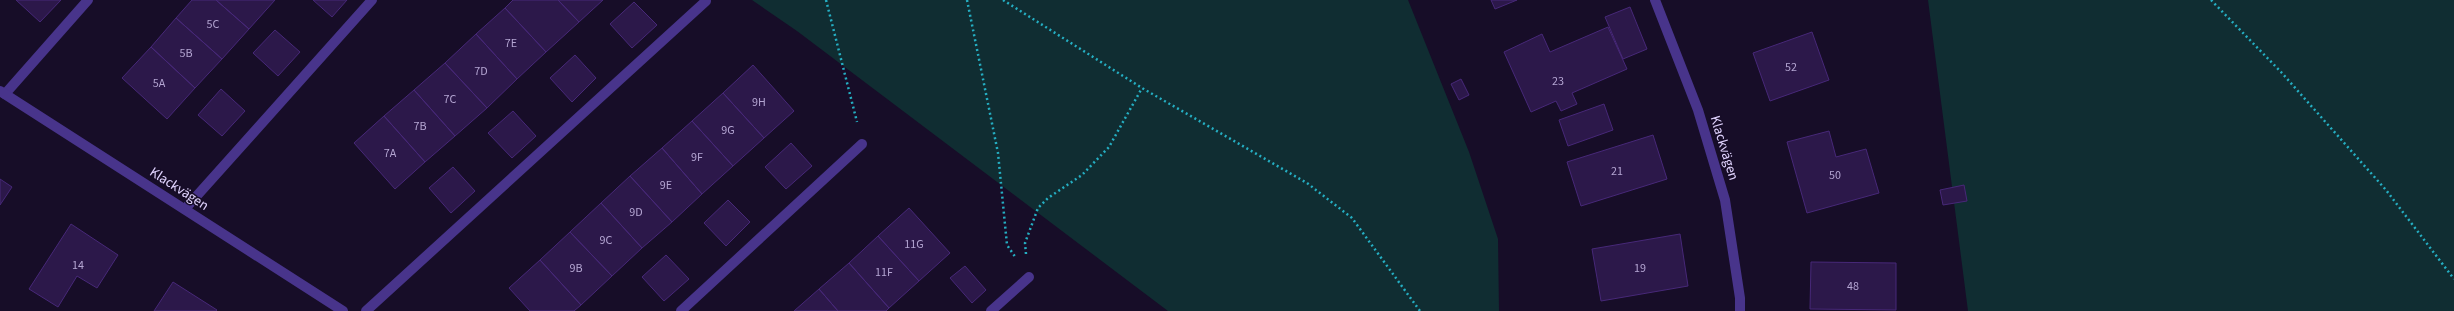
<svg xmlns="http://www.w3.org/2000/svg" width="2454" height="311" font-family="'Source Sans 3',sans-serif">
  <rect width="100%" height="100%" fill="#170d28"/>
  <!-- green -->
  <path fill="#102d32" d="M 752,0 L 1408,0 L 1469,152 L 1498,239 L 1499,311 L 1168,311 L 797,31 Z
    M 1928,0 L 2454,0 L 2454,311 L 1968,311 Z"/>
  <!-- building -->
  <path fill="#2c184a" stroke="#472878" d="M 16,0 L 61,0 L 40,22 Z
    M 192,0 L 216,0 L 249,29 L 222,59 L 176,18 Z
    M 216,0 L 275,0 L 249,29 Z
    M 313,0 L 347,0 L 332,17 Z
    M 513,0 L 558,0 L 579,22 L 546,52 L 505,8 Z
    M 558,0 L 603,0 L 579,22 Z
    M 1491,0 L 1517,0 L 1495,9 Z
    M 634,2 L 657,25 L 632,48 L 610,24 Z
    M 1630,7 L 1647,49 L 1623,59 L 1605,17 Z
    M 505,8 L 546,52 L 517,79 L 476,34 Z
    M 176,18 L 222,59 L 195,88 L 151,47 Z
    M 1608,27 L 1627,69 L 1572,93 L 1577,104 L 1561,111 L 1556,101 L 1531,112 L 1504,52 L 1542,34 L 1550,52 Z
    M 275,30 L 300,52 L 278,76 L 253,53 Z
    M 1812,32 L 1829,80 L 1770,101 L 1753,53 Z
    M 476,34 L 517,79 L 487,108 L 445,63 Z
    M 151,47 L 195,88 L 167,119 L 122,78 Z
    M 575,55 L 596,78 L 572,102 L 550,78 Z
    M 445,63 L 487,108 L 455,136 L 414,90 Z
    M 753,65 L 794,111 L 764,138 L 723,93 Z
    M 1461,79 L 1469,95 L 1459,100 L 1451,84 Z
    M 221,89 L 245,111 L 222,136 L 198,115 Z
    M 414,90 L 455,136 L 425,162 L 384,116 Z
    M 723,93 L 764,138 L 733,166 L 692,121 Z
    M 1604,104 L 1613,130 L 1568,146 L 1559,120 Z
    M 513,111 L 536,136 L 512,158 L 488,133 Z
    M 384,116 L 425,162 L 395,189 L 354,143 Z
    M 692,121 L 733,166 L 702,194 L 662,148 Z
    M 1829,131 L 1836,157 L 1866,149 L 1879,193 L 1807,213 L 1787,142 Z
    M 1653,135 L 1667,179 L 1581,206 L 1567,162 Z
    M 791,143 L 812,166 L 786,189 L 765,167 Z
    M 662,148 L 702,194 L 672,222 L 630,176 Z
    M 453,167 L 475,191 L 451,213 L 429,188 Z
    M 630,176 L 672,222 L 642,248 L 601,203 Z
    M 0,179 L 12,187 L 0,205 Z
    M 1964,185 L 1967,201 L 1943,205 L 1940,190 Z
    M 728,200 L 750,222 L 726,246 L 704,223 Z
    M 601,203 L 642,248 L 612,276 L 570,232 Z
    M 909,208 L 950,253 L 919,281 L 878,236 Z
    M 71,224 L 118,255 L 97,288 L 77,276 L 58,307 L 29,289 Z
    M 570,232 L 612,276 L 581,305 L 540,260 Z
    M 1680,234 L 1688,286 L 1601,301 L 1592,249 Z
    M 878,236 L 919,281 L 889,308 L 849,263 Z
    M 666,255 L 689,279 L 664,301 L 642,277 Z
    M 540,260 L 581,305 L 574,311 L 530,311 L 509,288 Z
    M 1811,262 L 1896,263 L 1896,310 L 1810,309 Z
    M 849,263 L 889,308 L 886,311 L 838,311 L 819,289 Z
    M 965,266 L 986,290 L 972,303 L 950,278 Z
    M 173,282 L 217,310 L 216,311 L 154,311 Z
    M 819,289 L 838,311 L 794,311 Z"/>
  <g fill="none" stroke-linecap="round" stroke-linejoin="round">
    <!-- path -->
    <path stroke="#25aec2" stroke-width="2.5" stroke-dasharray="2 3" stroke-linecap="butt" d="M 826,0 L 857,122
      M 967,0 L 998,153 L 1007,245 L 1016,258
      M 1003,0 L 1142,88 L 1307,183 L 1352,218 L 1420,311
      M 2211,0 L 2281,72 L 2386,190 L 2454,279
      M 1026,254 L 1025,243 L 1038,208 L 1048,198 L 1082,175 L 1109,147 L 1142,88"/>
    <!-- lane -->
    <path stroke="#48348b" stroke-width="10" d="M 5,94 L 88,0
      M 185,209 L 372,0
      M 366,311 L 706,1
      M 681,311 L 862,144
      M 991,311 L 1029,277"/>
    <!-- street -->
    <path stroke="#48348b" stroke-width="10" d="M 1655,0 L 1698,110 L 1725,200 L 1740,298 L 1740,311
      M 0,91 L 343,311"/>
  </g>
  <g text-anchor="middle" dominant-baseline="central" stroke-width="3" stroke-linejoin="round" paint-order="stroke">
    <!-- number labels -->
    <g font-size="12" fill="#b4a5d2">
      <text x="213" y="24">5C</text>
      <text x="511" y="43">7E</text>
      <text x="186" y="53">5B</text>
      <text x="1791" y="67">52</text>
      <text x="481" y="71">7D</text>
      <text x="1558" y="81">23</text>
      <text x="159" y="83">5A</text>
      <text x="450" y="99">7C</text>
      <text x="759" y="102">9H</text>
      <text x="420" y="126">7B</text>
      <text x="728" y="130">9G</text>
      <text x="390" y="153">7A</text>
      <text x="697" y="157">9F</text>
      <text x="1617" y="171">21</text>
      <text x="1835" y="175">50</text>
      <text x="666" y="185">9E</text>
      <text x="636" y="212">9D</text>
      <text x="606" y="240">9C</text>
      <text x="914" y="244">11G</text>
      <text x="78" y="265">14</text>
      <text x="576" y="268">9B</text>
      <text x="1640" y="268">19</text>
      <text x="884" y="272">11F</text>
      <text x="1853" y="286">48</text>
    </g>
    <!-- street labels -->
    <g font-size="14" fill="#e1d4ff" stroke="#170d28">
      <text transform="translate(1724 148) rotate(73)">Klackvägen</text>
      <text transform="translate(179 189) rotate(33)">Klackvägen</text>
    </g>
  </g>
</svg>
